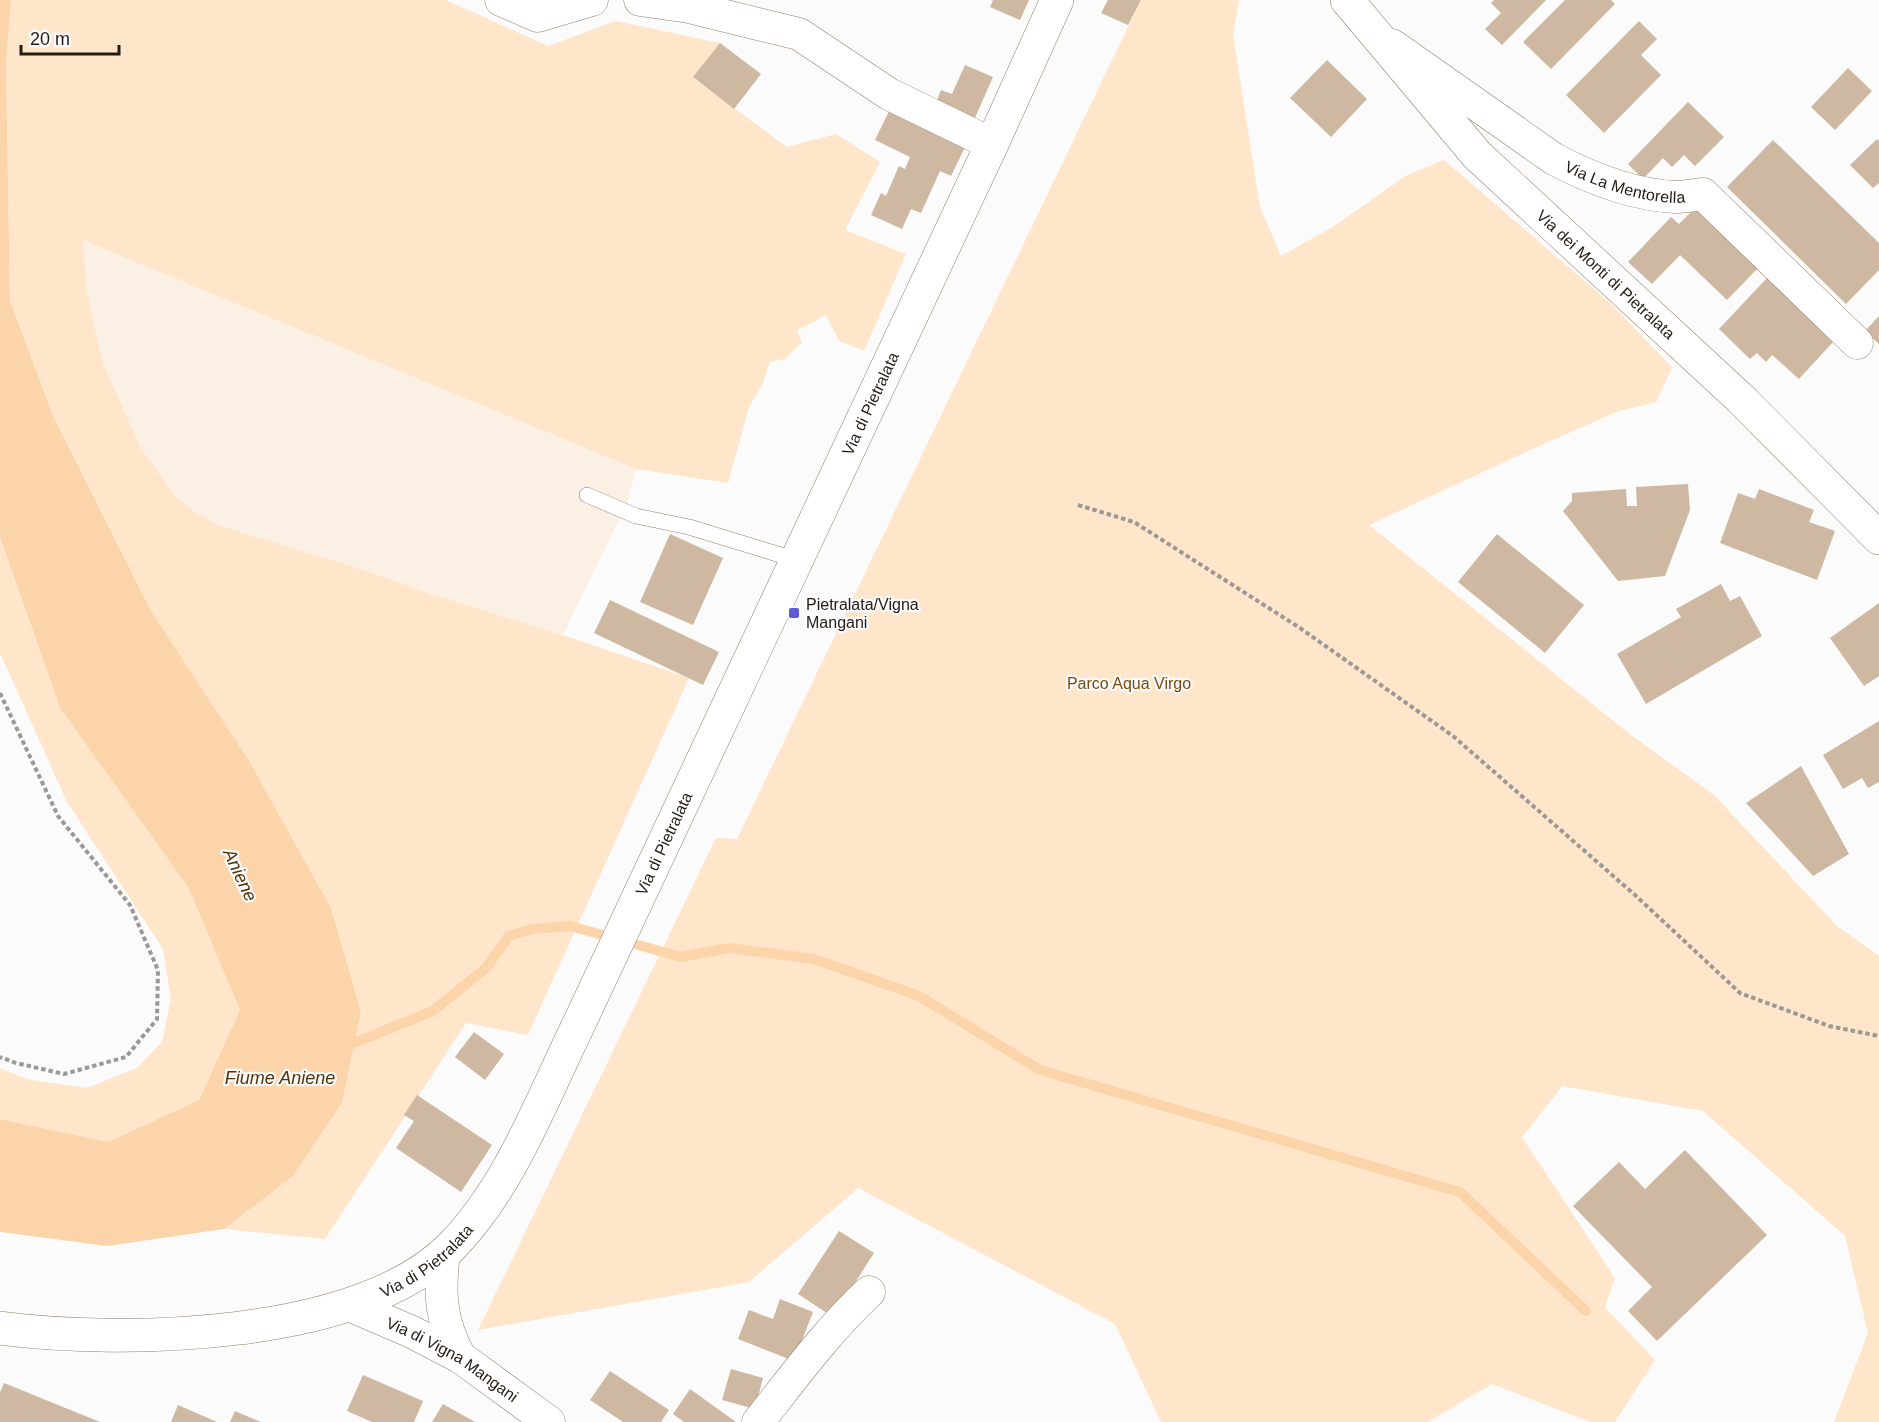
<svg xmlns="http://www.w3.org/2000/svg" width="1879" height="1422" font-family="Helvetica,sans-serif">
  <rect width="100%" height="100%" fill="#fbfbfb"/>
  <!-- built -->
  <path fill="#fbf0e4" d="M 83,239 L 636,469 L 628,501 L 563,635 L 431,594 L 361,569 L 220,526 L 195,512 L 176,497 L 141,448 L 103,363 L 87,292 Z"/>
  <!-- green -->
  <path fill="#ffe5ca" d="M 11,0 L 446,0 L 548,46 L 616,21 L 720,43 L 693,78 L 787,147 L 836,134 L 880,162 L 845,230 L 906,254 L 864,351 L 839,341 L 826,315 L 797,331 L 802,342 L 785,359 L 770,362 L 762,385 L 749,407 L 728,483 L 636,469 L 83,240 L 87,292 L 103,363 L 141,448 L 176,497 L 195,512 L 220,526 L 361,569 L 431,594 L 563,635 L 689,678 L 528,1035 L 466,1023 L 325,1239 L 224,1229 L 293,1176 L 342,1103 L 361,1012 L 331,908 L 248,759 L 151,611 L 53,416 L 10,299 L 6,65 Z
    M 1141,0 L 1239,0 L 1233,35 L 1260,207 L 1281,256 L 1331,228 L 1407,175 L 1444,160 L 1609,302 L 1672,367 L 1656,402 L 1616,412 L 1513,458 L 1369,525 L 1631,735 L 1714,795 L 1837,926 L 1879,956 L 1879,1422 L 1834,1422 L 1868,1333 L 1845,1236 L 1703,1111 L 1562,1086 L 1522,1137 L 1615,1278 L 1605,1307 L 1655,1360 L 1615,1422 L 1590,1422 L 1492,1384 L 1428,1422 L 1161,1422 L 1115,1324 L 858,1188 L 749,1282 L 478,1330 L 716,838 L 737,839 Z
    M 0,537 L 60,708 L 188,887 L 240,1010 L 199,1100 L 108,1142 L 0,1119 L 0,1068 L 26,1079 L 87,1088 L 137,1068 L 162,1042 L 171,999 L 163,949 L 67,802 L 0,653 Z"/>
  <!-- water -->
  <path fill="#fbd4aa" d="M 0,0 L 11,0 L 6,65 L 10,300 L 53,416 L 151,611 L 248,759 L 331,908 L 361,1012 L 342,1103 L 293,1176 L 224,1229 L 107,1246 L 0,1232 L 0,1119 L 108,1142 L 199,1100 L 240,1010 L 188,887 L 60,708 L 0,537 Z"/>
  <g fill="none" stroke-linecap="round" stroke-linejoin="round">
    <!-- stream -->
    <path stroke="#fbd4aa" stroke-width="10" d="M 354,1043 L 433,1011 L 486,968 L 509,936 L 532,929 L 570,926 L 681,957 L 729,948 L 814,959 L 919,996 L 1040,1070 L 1460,1192 L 1586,1311"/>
  </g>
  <!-- building -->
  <path fill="#ceb8a1" d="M 993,0 L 1029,0 L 1020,20 L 990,7 Z
    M 1108,0 L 1141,0 L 1128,25 L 1101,13 Z
    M 1494,0 L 1546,0 L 1502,45 L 1485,29 L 1501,13 L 1491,3 Z
    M 1565,0 L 1611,0 L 1615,4 L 1551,69 L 1523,42 Z
    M 1639,21 L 1657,39 L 1641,55 L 1661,75 L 1604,133 L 1566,95 Z
    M 720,43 L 761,74 L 734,109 L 693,77 Z
    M 1327,60 L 1367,99 L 1331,137 L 1290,98 Z
    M 965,65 L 993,77 L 974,120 L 936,103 L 941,90 L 952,94 Z
    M 1848,68 L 1872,91 L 1835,130 L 1811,107 Z
    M 1688,102 L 1724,137 L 1695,166 L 1684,155 L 1672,167 L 1663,158 L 1643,179 L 1628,164 Z
    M 891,107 L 968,141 L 951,176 L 940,171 L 921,213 L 911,209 L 902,229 L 871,215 L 881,193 L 886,196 L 899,166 L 905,169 L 910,157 L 875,140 Z
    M 1877,139 L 1879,141 L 1879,183 L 1873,188 L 1850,165 Z
    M 1773,140 L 1879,243 L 1879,270 L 1846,304 L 1727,187 Z
    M 1695,208 L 1758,268 L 1727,300 L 1680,255 L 1652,284 L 1628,262 L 1671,217 L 1679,224 Z
    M 1767,278 L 1834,341 L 1799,379 L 1772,355 L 1766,362 L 1757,353 L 1750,359 L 1719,329 Z
    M 1879,316 L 1879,344 L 1865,331 Z
    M 1688,484 L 1690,510 L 1665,576 L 1618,581 L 1563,511 L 1572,501 L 1572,493 L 1626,489 L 1627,506 L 1637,506 L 1636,487 Z
    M 1759,489 L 1814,510 L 1809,522 L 1835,531 L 1817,580 L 1720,543 L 1738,493 L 1755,499 Z
    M 670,534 L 723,558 L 693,625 L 640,602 Z
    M 1497,534 L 1584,605 L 1545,653 L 1458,582 Z
    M 1721,584 L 1730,601 L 1740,596 L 1762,636 L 1646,704 L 1617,654 L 1681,617 L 1676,609 Z
    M 610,600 L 719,652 L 703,685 L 594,633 Z
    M 1879,603 L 1879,676 L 1864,686 L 1830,638 Z
    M 1879,721 L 1879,782 L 1868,788 L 1862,778 L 1843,789 L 1823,755 Z
    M 1801,766 L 1849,854 L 1813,876 L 1746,803 Z
    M 474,1032 L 504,1054 L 485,1080 L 455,1057 Z
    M 417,1095 L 492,1145 L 461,1192 L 396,1148 L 414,1121 L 404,1115 Z
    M 1685,1150 L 1767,1235 L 1657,1341 L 1628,1311 L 1652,1287 L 1573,1206 L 1619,1162 L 1645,1189 Z
    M 839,1231 L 874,1253 L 833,1317 L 798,1294 Z
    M 780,1299 L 813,1312 L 794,1361 L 738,1339 L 749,1310 L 773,1319 Z
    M 731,1369 L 763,1378 L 755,1409 L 722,1400 Z
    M 610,1371 L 669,1410 L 661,1422 L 623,1422 L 590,1400 Z
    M 363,1375 L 423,1401 L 414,1422 L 372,1422 L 347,1411 Z
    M 4,1383 L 100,1422 L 0,1422 L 0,1392 Z
    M 690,1389 L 736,1422 L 684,1422 L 673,1414 Z
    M 443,1404 L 475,1422 L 432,1422 Z
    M 178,1405 L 217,1422 L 171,1422 Z
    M 235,1411 L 261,1422 L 230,1422 Z"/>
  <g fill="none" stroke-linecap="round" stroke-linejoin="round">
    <defs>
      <path id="service" d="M 587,495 L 636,516 L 689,527 L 797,560"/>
      <g id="minor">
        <path d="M 501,0 L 538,16 L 592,0"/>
        <path d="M 640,0 L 689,7 L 799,34 L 889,94 L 992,144"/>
        <path id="s1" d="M 1392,45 L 1554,159 C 1590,178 1633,195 1675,197 C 1684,197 1694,195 1703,194 L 1857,343"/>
        <path d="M 444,1253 C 439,1292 440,1321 460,1357"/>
        <path id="s2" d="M 349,1305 L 412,1332 L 460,1357 L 549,1422"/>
        <path d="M 758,1422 C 793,1378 828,1330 869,1292"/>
      </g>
      <g id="tertiary">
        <path id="s3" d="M 1347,0 L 1477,155 L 1741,399 L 1879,538"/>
        <path id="s4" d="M 0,1328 C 123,1344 360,1340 452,1246 C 510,1186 540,1104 576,1030 L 992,144 L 1057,0"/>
      </g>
    </defs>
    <!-- service casing -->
    <use href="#service" stroke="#937e69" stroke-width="16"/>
    <!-- minor casing -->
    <use href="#minor" stroke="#937e69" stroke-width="33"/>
    <!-- tertiary casing -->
    <use href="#tertiary" stroke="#937e69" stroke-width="34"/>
    <!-- path -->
    <path stroke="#9c9895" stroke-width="4" stroke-dasharray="4.5 3" stroke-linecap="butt" d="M 1078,505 L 1134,522 L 1300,628 L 1453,736 L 1635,895 L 1740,993 L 1829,1026 L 1879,1036
      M 0,693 L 58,816 L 130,905 L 158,970 L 157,1019 L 126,1057 L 64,1074 L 16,1063 L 0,1057"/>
    <!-- service -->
    <use href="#service" stroke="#fff" stroke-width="15"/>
    <!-- minor -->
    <use href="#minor" stroke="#fff" stroke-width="32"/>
    <!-- tertiary -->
    <use href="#tertiary" stroke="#fff" stroke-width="33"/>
  </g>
  <!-- markers -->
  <rect fill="#5c5cd4" stroke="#fbfbfb" stroke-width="2" x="788" y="607" width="12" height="12" rx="3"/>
  <g text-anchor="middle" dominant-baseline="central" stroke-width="4.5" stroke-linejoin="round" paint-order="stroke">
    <!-- street labels -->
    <g font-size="16" fill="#241c14" stroke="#fbfbfb">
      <text stroke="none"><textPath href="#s1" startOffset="274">Via La Mentorella</textPath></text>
      <text stroke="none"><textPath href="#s3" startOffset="378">Via dei Monti di Pietralata</textPath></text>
      <text stroke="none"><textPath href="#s4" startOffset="1414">Via di Pietralata</textPath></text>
      <text stroke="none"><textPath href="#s4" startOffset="928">Via di Pietralata</textPath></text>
      <text stroke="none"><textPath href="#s4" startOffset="442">Via di Pietralata</textPath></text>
      <text stroke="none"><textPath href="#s2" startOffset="117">Via di Vigna Mangani</textPath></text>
    </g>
    <!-- poi labels -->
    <g font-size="16" fill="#241c14" stroke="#fbfbfb" text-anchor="start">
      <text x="806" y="604">Pietralata/Vigna<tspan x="806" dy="18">Mangani</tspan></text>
    </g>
    <!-- park labels -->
    <g font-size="16" fill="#794c0d" stroke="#fbfbfb">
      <text x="1129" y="683">Parco Aqua Virgo</text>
    </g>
    <!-- water labels -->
    <g font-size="18" font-style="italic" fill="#523207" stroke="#fbfbfb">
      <text transform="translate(240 875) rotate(65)">Aniene</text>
      <text x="280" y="1078">Fiume Aniene</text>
    </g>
  </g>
  <!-- scale -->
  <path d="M21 45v9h98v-9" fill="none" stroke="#241c14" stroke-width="3"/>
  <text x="30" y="45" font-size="18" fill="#241c14" stroke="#fbfbfb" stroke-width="4.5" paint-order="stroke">20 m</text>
</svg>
